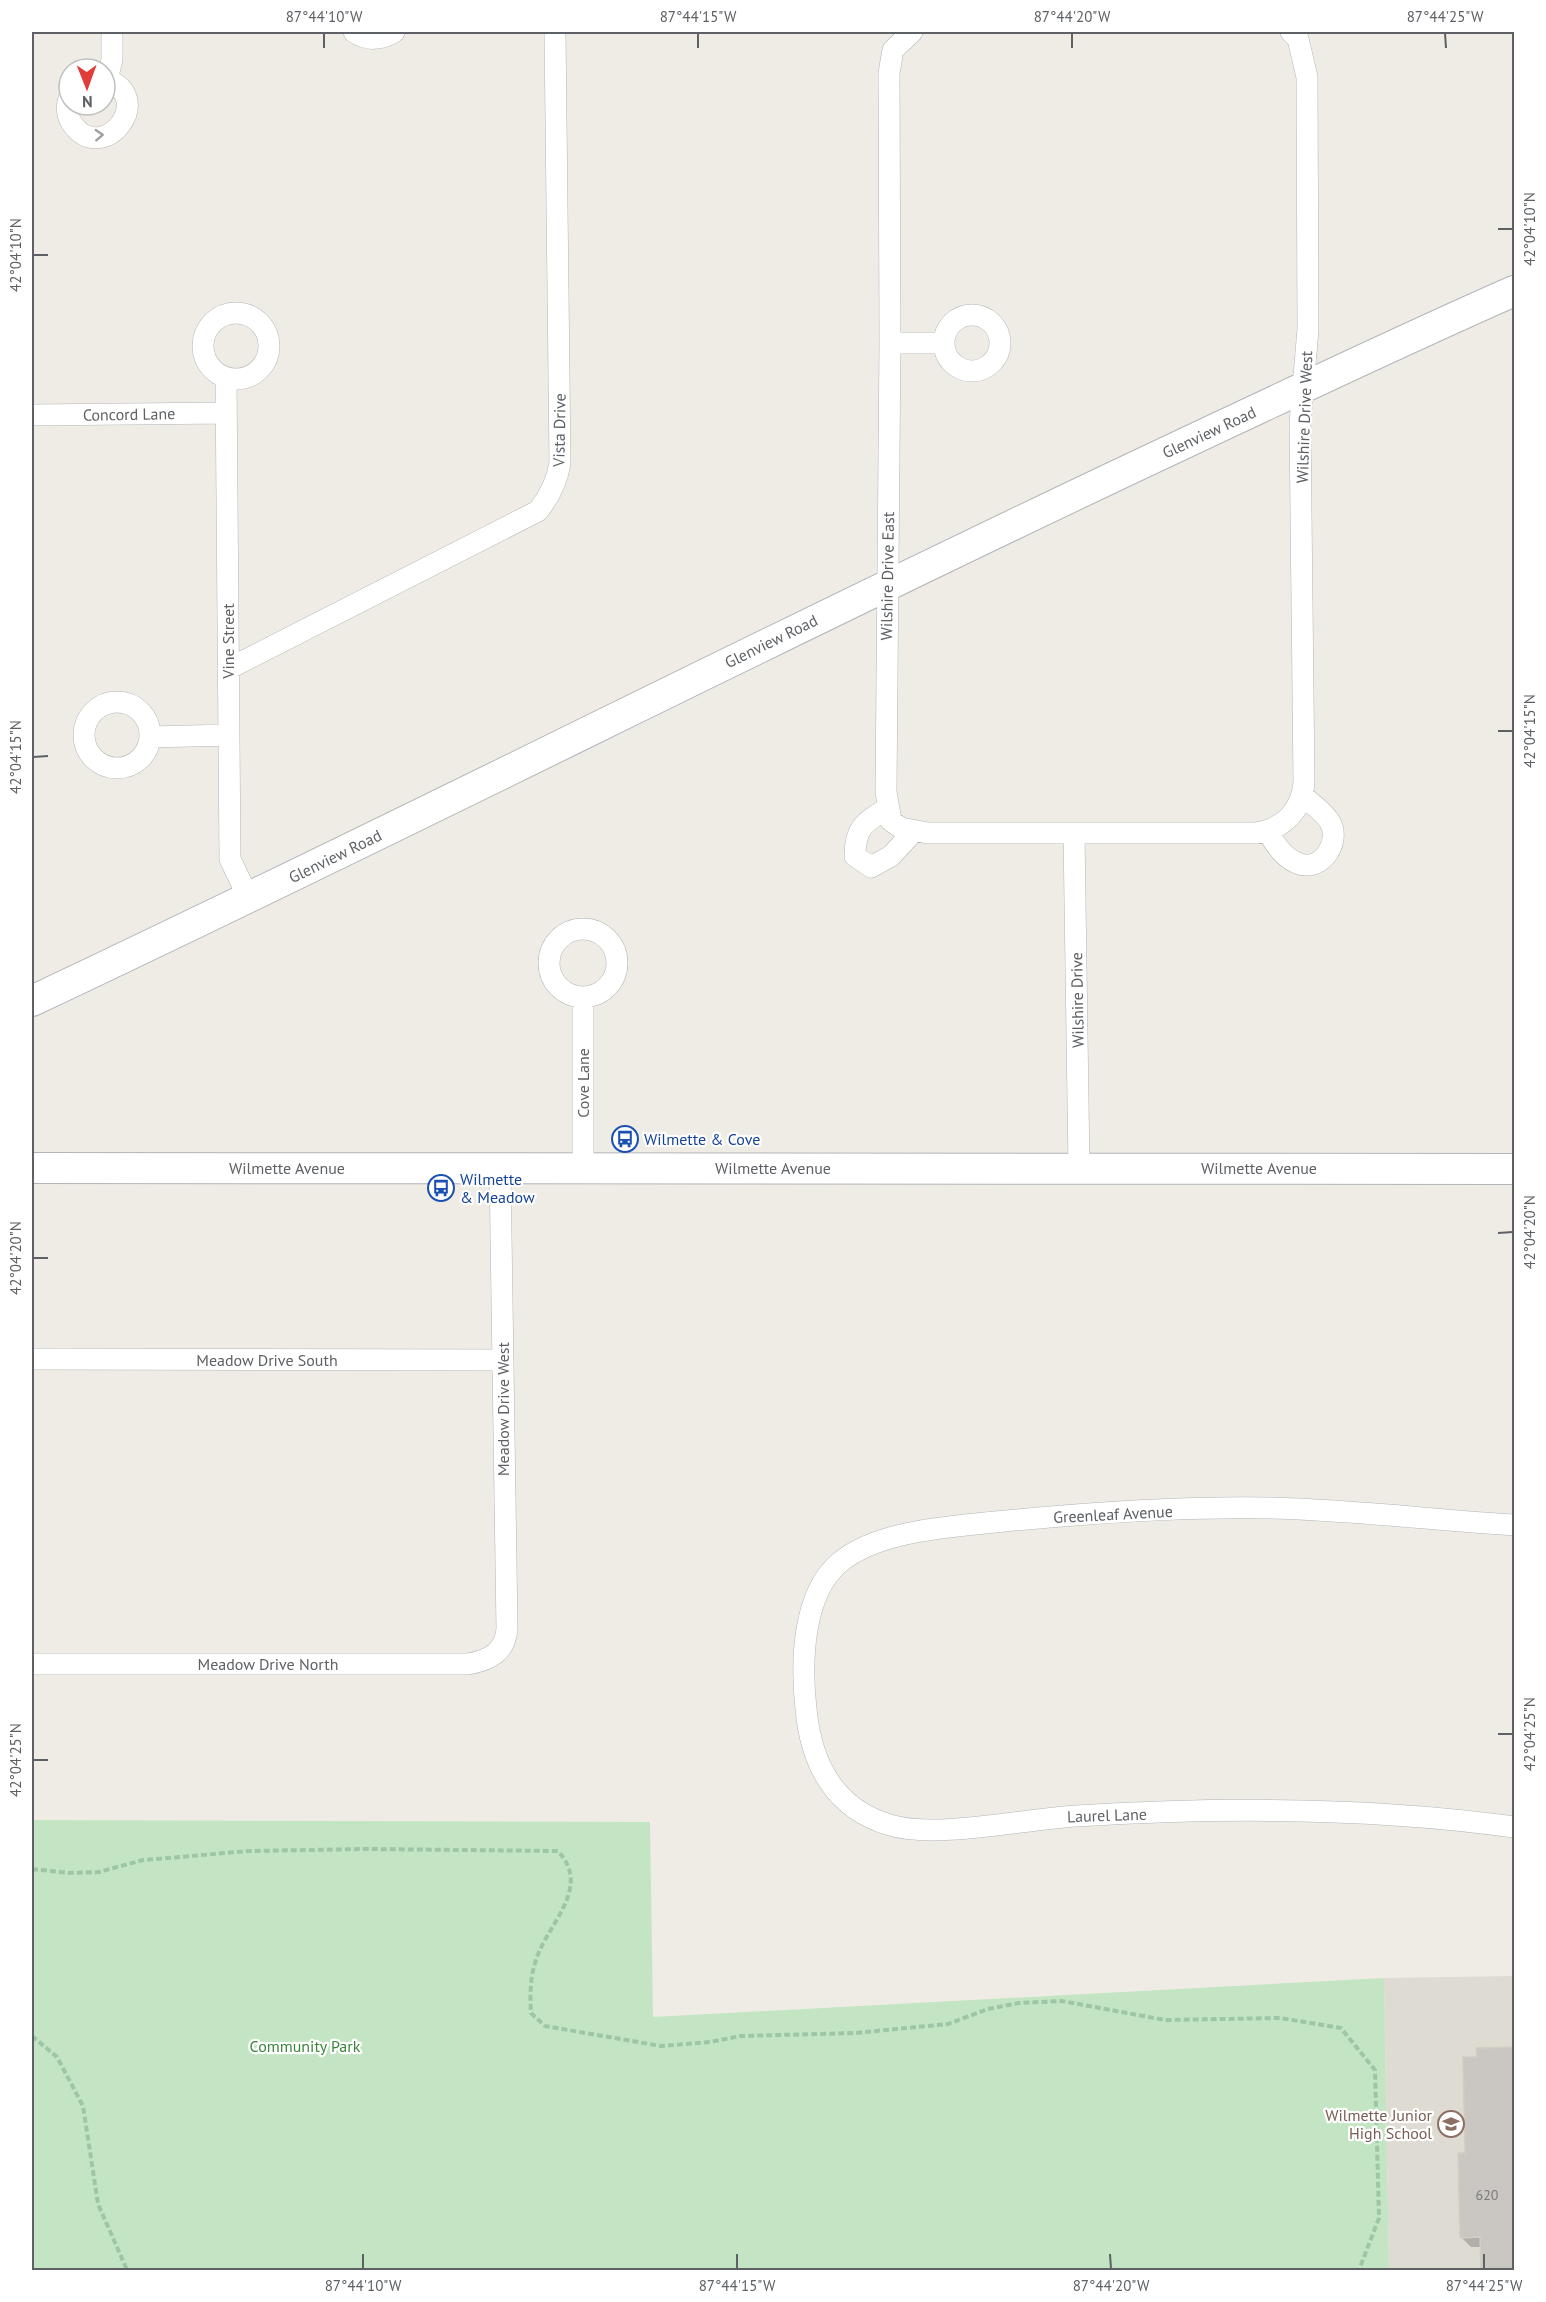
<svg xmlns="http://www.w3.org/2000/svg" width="1546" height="2302" font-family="'PT Sans',sans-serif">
  <rect width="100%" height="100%" fill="#eeece5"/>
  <!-- education -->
  <path fill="#dedbd3" d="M 1514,1976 L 1514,2270 L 1389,2270 L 1384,1978 Z"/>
  <!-- green -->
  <path fill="#c4e5c3" d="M 32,1820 L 650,1822 L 653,2017 L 1384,1978 L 1389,2270 L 32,2270 Z"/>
  <!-- shadow -->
  <path fill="#0003" d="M 1514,2049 L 1514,2270 L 1482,2270 L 1482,2247 L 1471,2247 L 1461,2237 L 1478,2050 Z"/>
  <!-- building -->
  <path fill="#cac7c2" stroke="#d3cdc4" stroke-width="1.5" d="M 1514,2047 L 1514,2270 L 1481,2270 L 1480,2237 L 1460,2238 L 1458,2153 L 1465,2153 L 1463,2057 L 1477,2057 L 1476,2048 Z"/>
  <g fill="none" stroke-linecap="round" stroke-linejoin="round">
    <defs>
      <path id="street" d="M 354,32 C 367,41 381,40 394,32
        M 912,32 L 893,50 L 889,73 L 890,343 L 886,792 L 891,821 L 901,828 L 928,833 L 1256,833 C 1284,829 1302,810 1304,782 L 1300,423 L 1308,329 L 1307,77 L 1298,39 L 1291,32
        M 107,79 L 112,60 L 112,32
        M 69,98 C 66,107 67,117 73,125 C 104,166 158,97 105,79
        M203 346a33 33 0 1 1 66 0a33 33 0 1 1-66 0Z
        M944 343a28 28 0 1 1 56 0a28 28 0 1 1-56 0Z
        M 890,343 L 944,343
        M 226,378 L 230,859 L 249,899
        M 32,415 L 226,413
        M 228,669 L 538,511 C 550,496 557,482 560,463 L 555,32
        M84 735a33 33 0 1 1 66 0a33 33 0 1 1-66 0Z
        M 150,737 L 229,735
        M 887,809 C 864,822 855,828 855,856 L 871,867 L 891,856 L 913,832
        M 1267,831 C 1275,843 1282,856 1295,862 C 1319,875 1342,844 1330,822 C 1324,812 1311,803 1303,796
        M 1074,833 L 1079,1168
        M549 963a34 34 0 1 1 68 0a34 34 0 1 1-68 0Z
        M 583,997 L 583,1168
        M 32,1359 L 503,1360
        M 1514,1525 C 1434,1520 1352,1510 1271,1508 C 1179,1506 1086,1513 995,1522 C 948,1527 876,1531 839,1563 C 802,1595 801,1664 806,1709 C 811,1763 834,1809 890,1825 C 936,1839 1025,1819 1076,1816 C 1222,1807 1370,1807 1514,1827
        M 32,1664 L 468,1664 C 490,1660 505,1652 507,1629 L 500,1168"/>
      <path id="secondary" d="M 32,1001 C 410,823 783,632 1162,454 C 1279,399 1396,343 1514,291
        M 32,1168 L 1514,1169"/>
    </defs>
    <!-- street casing -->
    <use href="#street" stroke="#b2b6b9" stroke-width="22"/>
    <!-- secondary casing -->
    <use href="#secondary" stroke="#b1b5b9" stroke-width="32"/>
    <!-- path -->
    <path stroke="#9cc6a6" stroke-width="4" stroke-dasharray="6 3" stroke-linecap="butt" d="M 32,1869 L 69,1873 L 99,1872 L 143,1860 L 250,1851 L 366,1849 L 558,1851 C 593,1889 546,1924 535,1963 C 530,1979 530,1996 531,2013 L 545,2026 L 661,2046 L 710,2042 L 741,2036 L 855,2033 L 948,2024 L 988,2009 L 1019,2003 L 1062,2001 L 1165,2020 L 1280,2018 L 1341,2028 L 1375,2070 L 1379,2218 L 1359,2270
      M 32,2036 L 57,2057 L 83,2106 L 98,2204 L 127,2270"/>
    <!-- street -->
    <use href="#street" stroke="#fff" stroke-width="21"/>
    <!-- secondary -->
    <use href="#secondary" stroke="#fff" stroke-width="30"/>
  </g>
  <!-- one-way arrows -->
  <defs><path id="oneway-chevron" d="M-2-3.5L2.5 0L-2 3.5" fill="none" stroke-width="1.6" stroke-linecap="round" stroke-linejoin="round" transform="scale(1.5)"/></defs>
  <use stroke="#9ea0a3" href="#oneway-chevron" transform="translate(99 135) rotate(-3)"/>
  <!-- ticks -->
  <path fill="none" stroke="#5d6165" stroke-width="2" d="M 324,33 L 324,48M 698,33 L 698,48M 1072,33 L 1072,48M 1445,33 L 1446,48M 1498,229 L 1513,229M 33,255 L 48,255M 1498,731 L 1513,731M 33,757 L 48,756M 1498,1233 L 1513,1232M 33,1258 L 48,1258M 1498,1734 L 1513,1734M 33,1760 L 48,1760M 363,2254 L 363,2269M 737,2254 L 737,2269M 1110,2254 L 1111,2269M 1484,2254 L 1484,2269"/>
  <!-- icons -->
  <defs>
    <symbol id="bus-ring" viewBox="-11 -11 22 22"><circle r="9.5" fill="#fff" stroke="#1a4fb4" stroke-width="1.5"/><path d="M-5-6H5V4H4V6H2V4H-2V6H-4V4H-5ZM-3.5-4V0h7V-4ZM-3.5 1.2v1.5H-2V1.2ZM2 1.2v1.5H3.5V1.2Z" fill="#1a4fb4"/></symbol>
    <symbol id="school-ring" viewBox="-11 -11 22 22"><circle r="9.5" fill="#fff" stroke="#8d6e63" stroke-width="1.5"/><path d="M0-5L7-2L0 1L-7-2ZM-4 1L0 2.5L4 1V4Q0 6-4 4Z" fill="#8d6e63"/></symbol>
  </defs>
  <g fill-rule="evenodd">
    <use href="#bus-ring" x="610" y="1124" width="30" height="30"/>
    <use href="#bus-ring" x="426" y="1173" width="30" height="30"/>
    <use href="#school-ring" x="1436" y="2109" width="30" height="30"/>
  </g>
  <g text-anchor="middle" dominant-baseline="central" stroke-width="4.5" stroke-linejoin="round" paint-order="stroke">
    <!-- number labels -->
    <g font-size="14" fill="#787a7c">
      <text x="1487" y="2195">620</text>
    </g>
    <!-- street labels -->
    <g font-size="16" fill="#5d6165" stroke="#fff">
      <text transform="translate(129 414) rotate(-1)">Concord Lane</text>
      <text transform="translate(1304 417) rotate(-88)">Wilshire Drive West</text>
      <text transform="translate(559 430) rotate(-89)">Vista Drive</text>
      <text transform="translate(1209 432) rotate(-25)">Glenview Road</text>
      <text transform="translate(887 576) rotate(-89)">Wilshire Drive East</text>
      <text transform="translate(228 641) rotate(-90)">Vine Street</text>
      <text transform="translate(771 641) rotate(-26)">Glenview Road</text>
      <text transform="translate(335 856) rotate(-26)">Glenview Road</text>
      <text transform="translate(1077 1000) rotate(-91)">Wilshire Drive</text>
      <text transform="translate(583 1083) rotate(-90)">Cove Lane</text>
      <text x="287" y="1168">Wilmette Avenue</text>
      <text x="773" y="1168">Wilmette Avenue</text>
      <text x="1259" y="1168">Wilmette Avenue</text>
      <text x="267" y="1360">Meadow Drive South</text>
      <text transform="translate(503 1409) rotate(-90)">Meadow Drive West</text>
      <text transform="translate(1113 1514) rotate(-3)">Greenleaf Avenue</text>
      <text x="268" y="1664">Meadow Drive North</text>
      <text transform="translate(1107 1815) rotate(-2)">Laurel Lane</text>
    </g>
    <!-- transit labels -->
    <g font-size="16" fill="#164399" stroke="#fff" text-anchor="start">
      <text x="644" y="1139">Wilmette &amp; Cove</text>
      <text x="460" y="1179">Wilmette<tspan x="460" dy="18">&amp; Meadow</tspan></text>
    </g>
    <!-- park labels -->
    <g font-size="16" fill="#3a863a" stroke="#fff">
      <text x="305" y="2046">Community Park</text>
    </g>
    <!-- education labels -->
    <g font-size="16" fill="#785e54" stroke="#fff" text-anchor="end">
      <text x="1432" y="2115">Wilmette Junior<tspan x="1432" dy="18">High School</tspan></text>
    </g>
  </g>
  <!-- border -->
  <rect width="1546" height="2302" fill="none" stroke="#ffffff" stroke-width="66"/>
  <!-- north arrow -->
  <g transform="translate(87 87) rotate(179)"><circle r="28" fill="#ffffff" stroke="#bec0c1" stroke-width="1.5"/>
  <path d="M0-4.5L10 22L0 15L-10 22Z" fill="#e13d38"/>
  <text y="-9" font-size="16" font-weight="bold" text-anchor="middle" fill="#5d6165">N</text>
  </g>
  <rect x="33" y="33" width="1480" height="2236" fill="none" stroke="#5d6165" stroke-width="2"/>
  <g font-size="15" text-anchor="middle" fill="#5d6165">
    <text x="324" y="22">87°44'10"W</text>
    <text x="698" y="22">87°44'15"W</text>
    <text x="1072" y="22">87°44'20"W</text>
    <text x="1445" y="22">87°44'25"W</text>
    <text transform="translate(1530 229) rotate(-90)" y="5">42°04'10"N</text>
    <text transform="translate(16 255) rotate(-90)" y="5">42°04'10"N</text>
    <text transform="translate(1530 731) rotate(-90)" y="5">42°04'15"N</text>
    <text transform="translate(16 757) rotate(-90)" y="5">42°04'15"N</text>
    <text transform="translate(1530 1232) rotate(-90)" y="5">42°04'20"N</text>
    <text transform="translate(16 1258) rotate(-90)" y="5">42°04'20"N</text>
    <text transform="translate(1530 1734) rotate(-90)" y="5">42°04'25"N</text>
    <text transform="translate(16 1760) rotate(-90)" y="5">42°04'25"N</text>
    <text x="363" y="2291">87°44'10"W</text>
    <text x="737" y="2291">87°44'15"W</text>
    <text x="1111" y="2291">87°44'20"W</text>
    <text x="1484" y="2291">87°44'25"W</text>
  </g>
</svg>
